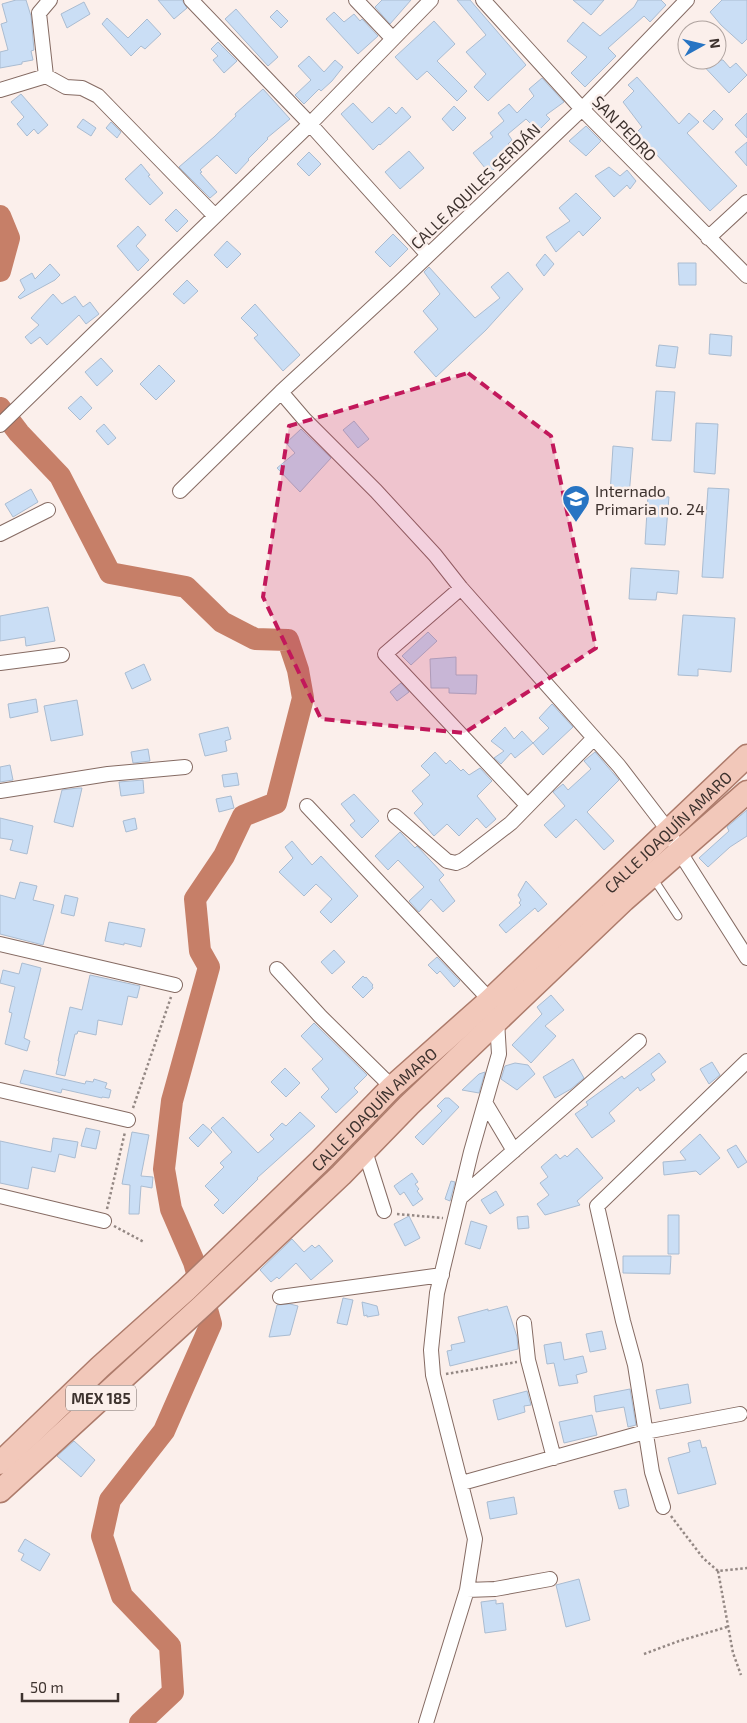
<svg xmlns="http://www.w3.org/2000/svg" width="747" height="1723" font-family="'Exo 2',sans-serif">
  <rect width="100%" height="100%" fill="#fbefeb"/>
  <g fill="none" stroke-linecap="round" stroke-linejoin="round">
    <!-- river -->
    <path stroke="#c67f68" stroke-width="22" d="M 0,216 L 9,238 L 0,271
      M 0,408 L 19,433 L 60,476 L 110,573 L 186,587 L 222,622 L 255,639 L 288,640 L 298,670 L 303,698 L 276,803 L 243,816 L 224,856 L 195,899 L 200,951 L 209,967 L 172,1101 L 164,1169 L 171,1209 L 194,1262 L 211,1324 L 164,1431 L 110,1500 L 102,1536 L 122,1596 L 170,1646 L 173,1692 L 140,1723"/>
  </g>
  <!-- building -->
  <path fill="#cadef5" stroke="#aabcd1" d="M 16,0 L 26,0 L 31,16 L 34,50 L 31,51 L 33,60 L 22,62 L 22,64 L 0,68 L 0,52 L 8,50 L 1,24 L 7,22 L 2,4 Z
    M 158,0 L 182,0 L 187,8 L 174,19 Z
    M 382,0 L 411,0 L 390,24 L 375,7 Z
    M 457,0 L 470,0 L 526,65 L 488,101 L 474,87 L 486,74 L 466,52 L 486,35 Z
    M 573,0 L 604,0 L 591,15 Z
    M 638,0 L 661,0 L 666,5 L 650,22 L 644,16 L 608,48 L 616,56 L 585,87 L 571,73 L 587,57 L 567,41 L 583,22 L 600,36 L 634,7 Z
    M 722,0 L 747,0 L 747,39 L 742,44 L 721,25 L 710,12 Z
    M 84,2 L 90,14 L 67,28 L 61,14 Z
    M 236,9 L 278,57 L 268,66 L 225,19 Z
    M 277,10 L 288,21 L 281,28 L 270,17 Z
    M 334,12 L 344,22 L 354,14 L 360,21 L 362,19 L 378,36 L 358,54 L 326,19 Z
    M 107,18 L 128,38 L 147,19 L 161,34 L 145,49 L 141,46 L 131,56 L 102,24 Z
    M 434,21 L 455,44 L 437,61 L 467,91 L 457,101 L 427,71 L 417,80 L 395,57 Z
    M 218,42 L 237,61 L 224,73 L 213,60 L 218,56 L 211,49 Z
    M 309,56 L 324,72 L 335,60 L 343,67 L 332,81 L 321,91 L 319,89 L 304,104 L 295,95 L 311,80 L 298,66 Z
    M 698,60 L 723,60 L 730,68 L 736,63 L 747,75 L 729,93 Z
    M 637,77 L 679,124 L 689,113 L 699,122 L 687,133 L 737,186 L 710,211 L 636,133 L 642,127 L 623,102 L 634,91 L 628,85 Z
    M 542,78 L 564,102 L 546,115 L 550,119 L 538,131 L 526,119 L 508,134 L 512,140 L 508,144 L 513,150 L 502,159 L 504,161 L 489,173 L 473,153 L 493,137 L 490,133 L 504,121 L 498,113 L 509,104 L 517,113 L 534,96 L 529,89 Z
    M 263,89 L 290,119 L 267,138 L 268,139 L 248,159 L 249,160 L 236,174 L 217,155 L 200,170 L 202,172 L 200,173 L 217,192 L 210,198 L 179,167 L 214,137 L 236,116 L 235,114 Z
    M 21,94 L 48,125 L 38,134 L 34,129 L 27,136 L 17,124 L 24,117 L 11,102 Z
    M 353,103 L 372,123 L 389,107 L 396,114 L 402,107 L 411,117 L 380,145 L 379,144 L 373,150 L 341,114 Z
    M 454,106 L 466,118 L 453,131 L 442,119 Z
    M 714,110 L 723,119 L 713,130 L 703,121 Z
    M 747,113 L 747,138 L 735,125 Z
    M 83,119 L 96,128 L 91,136 L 77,127 Z
    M 111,122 L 121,132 L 117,138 L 106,128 Z
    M 586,126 L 601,141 L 586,156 L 569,141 Z
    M 747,142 L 747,166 L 735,152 Z
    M 409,151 L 424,168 L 400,189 L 385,172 Z
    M 309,152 L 321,164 L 309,176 L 297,164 Z
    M 141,164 L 150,175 L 148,176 L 163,193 L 150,205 L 125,179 Z
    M 609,167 L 620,176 L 627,170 L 636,181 L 630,189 L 627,185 L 614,197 L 595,176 Z
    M 576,193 L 601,218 L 583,236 L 579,231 L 556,252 L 546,237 L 570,221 L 559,208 Z
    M 176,209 L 188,221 L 177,232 L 165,220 Z
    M 138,226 L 146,235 L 136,246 L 149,260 L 138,271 L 117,246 Z
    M 393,234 L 408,249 L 390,267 L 375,252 Z
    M 227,241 L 241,254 L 227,268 L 214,255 Z
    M 545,254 L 554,264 L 544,276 L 536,265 Z
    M 678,263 L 696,263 L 696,285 L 679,285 Z
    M 50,264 L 60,275 L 55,280 L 20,299 L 18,297 L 25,290 L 20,280 L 32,273 L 35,279 Z
    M 429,267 L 475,318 L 500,298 L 491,287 L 508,272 L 523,289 L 486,330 L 436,377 L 414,352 L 438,329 L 423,311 L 440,294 L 424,272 Z
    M 187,280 L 198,291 L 184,304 L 173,294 Z
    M 53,294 L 62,304 L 75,296 L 83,307 L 90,302 L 99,314 L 86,324 L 79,315 L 47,345 L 40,337 L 31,344 L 25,337 L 39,325 L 31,318 Z
    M 255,304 L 300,355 L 283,371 L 254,338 L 258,335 L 241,318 Z
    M 710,334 L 732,336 L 731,356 L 709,354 Z
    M 659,345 L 678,347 L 675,368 L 656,366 Z
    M 101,358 L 113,371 L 97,386 L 85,372 Z
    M 159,365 L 175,381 L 156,400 L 140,384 Z
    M 656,391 L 675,392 L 671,441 L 652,440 Z
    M 81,396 L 92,408 L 80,420 L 68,408 Z
    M 354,421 L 369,439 L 358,448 L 343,430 Z
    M 696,423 L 718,424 L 715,474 L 694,472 Z
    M 104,424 L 116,438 L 108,445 L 96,431 Z
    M 301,429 L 331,458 L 300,492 L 277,468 L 295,453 L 286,443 Z
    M 613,446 L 633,448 L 629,496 L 610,494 Z
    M 708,488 L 729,489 L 723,578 L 702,577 Z
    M 31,489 L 38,502 L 13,517 L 5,504 Z
    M 648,495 L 669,497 L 665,545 L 645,544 Z
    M 631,568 L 679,571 L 677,594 L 657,592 L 656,600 L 629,599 Z
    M 48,607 L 55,641 L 26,646 L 25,637 L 0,641 L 0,616 Z
    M 683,615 L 735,618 L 731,672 L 698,669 L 698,676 L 678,675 Z
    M 428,632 L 437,641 L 411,665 L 402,656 Z
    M 456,657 L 456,675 L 477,675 L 476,694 L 449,693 L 449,688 L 431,688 L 430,659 Z
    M 144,664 L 151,680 L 132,689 L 125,673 Z
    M 401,683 L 409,692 L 397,701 L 390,692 Z
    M 36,699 L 38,712 L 10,718 L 8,704 Z
    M 77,700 L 83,735 L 51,741 L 44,706 Z
    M 552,704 L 573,727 L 543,755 L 533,743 L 549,728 L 539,718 Z
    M 228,727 L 231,739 L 225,741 L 227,751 L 205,756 L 199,734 Z
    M 505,727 L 514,739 L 522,731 L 533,743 L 515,758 L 511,753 L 501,764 L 494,758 L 504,751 L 491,741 Z
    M 148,749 L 150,761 L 133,763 L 131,752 Z
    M 435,752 L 446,764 L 450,760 L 461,771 L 463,769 L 469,775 L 480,768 L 492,781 L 477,796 L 496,819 L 486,828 L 477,818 L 459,836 L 447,824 L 434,836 L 414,813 L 423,804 L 412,791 L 430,775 L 421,766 Z
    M 595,752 L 619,780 L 587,812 L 614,841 L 604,850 L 576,819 L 556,838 L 544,825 L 565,806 L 553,792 L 563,784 L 568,790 L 591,769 L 584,761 Z
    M 10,765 L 13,780 L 0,782 L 0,767 Z
    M 237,773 L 239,785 L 224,787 L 222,775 Z
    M 143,780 L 144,793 L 121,796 L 119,782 Z
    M 78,788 L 82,788 L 73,827 L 54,822 L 62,790 Z
    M 354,794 L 379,821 L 362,838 L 350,825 L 355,821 L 341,804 Z
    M 231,796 L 234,808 L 219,812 L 216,799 Z
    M 747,810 L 747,836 L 730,847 L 708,867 L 699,858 L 729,831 L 727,827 Z
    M 0,818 L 33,826 L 27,854 L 10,850 L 13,840 L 0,838 Z
    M 135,818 L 137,829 L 126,832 L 123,821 Z
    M 400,832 L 415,848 L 417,846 L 444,875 L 439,880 L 455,901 L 443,912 L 431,899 L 419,912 L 409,901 L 424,887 L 398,860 L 388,870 L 375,856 Z
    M 292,841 L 312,865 L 321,856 L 358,896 L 331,923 L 320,912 L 332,899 L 316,884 L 304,896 L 279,872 L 293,858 L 285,847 Z
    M 526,881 L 547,904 L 538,912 L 535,908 L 506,933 L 499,925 L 521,905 L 519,903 L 521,900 L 518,895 Z
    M 20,882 L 37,886 L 33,900 L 54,905 L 43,945 L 0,934 L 0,895 L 15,899 Z
    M 65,895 L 78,898 L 74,916 L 61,913 Z
    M 109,922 L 145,929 L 141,947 L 124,943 L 124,945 L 105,941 Z
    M 334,950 L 345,962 L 332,974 L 321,962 Z
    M 437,957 L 460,981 L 454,987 L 440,971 L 437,974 L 428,965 Z
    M 22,963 L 41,968 L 24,1038 L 30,1041 L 27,1051 L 5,1044 L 12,1013 L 9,1012 L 15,987 L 0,983 L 3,970 L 19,974 Z
    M 90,975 L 140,986 L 137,998 L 128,996 L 122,1025 L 98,1020 L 96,1035 L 78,1031 L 77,1034 L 75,1034 L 65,1076 L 56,1074 L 59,1061 L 58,1061 L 70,1007 L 82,1010 Z
    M 363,976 L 365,978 L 366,977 L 373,985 L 372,986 L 373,988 L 363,998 L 352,987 Z
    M 551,995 L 564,1010 L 545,1026 L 556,1036 L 531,1063 L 512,1045 L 542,1014 L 537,1007 Z
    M 314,1023 L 367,1075 L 354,1088 L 358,1092 L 336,1113 L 321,1097 L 329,1089 L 312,1069 L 323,1059 L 301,1036 Z
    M 659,1053 L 666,1062 L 651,1074 L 655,1080 L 640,1091 L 638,1087 L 609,1113 L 615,1121 L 592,1138 L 575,1114 L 588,1105 L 586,1102 L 622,1076 L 624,1079 Z
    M 573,1059 L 584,1078 L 571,1089 L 555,1098 L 543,1077 Z
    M 712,1062 L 720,1075 L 709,1084 L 700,1069 Z
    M 515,1063 L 528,1065 L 535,1074 L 517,1090 L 501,1079 L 505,1066 Z
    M 285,1068 L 300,1083 L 286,1097 L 271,1082 Z
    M 24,1070 L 85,1084 L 86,1081 L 93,1082 L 94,1079 L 107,1083 L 105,1088 L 111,1090 L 109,1098 L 102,1097 L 102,1098 L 62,1089 L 61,1093 L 20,1083 Z
    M 485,1072 L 479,1093 L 462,1090 L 479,1074 Z
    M 445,1098 L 449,1098 L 459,1107 L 423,1145 L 415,1137 L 442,1111 L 437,1106 Z
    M 300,1112 L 315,1126 L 257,1178 L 258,1179 L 223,1214 L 214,1205 L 219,1200 L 205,1186 L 224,1167 L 220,1163 L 232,1152 L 211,1128 L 223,1117 L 258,1153 L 274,1139 L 270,1135 L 282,1123 L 286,1126 Z
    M 203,1124 L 212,1132 L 198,1147 L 189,1138 Z
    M 86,1128 L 100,1131 L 96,1149 L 81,1146 Z
    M 132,1132 L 149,1135 L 141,1176 L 153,1177 L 152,1188 L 141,1186 L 139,1214 L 129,1214 L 130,1185 L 122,1184 Z
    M 700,1134 L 720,1158 L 700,1175 L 696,1171 L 664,1175 L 663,1162 L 686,1160 L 680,1152 Z
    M 53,1138 L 78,1142 L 75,1158 L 59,1154 L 55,1172 L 32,1167 L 28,1189 L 0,1183 L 0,1141 L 51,1152 Z
    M 736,1145 L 747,1162 L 738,1168 L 727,1150 Z
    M 577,1148 L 603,1178 L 577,1201 L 580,1205 L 545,1215 L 537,1204 L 549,1195 L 540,1183 L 548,1177 L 541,1167 L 556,1154 L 560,1159 L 565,1155 L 567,1157 Z
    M 412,1173 L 418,1182 L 415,1184 L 419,1189 L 417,1191 L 423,1199 L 413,1206 L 404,1192 L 400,1195 L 394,1186 Z
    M 451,1181 L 455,1182 L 450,1201 L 445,1199 Z
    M 496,1191 L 504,1205 L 490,1214 L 481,1200 Z
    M 668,1215 L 679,1215 L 679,1254 L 668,1254 Z
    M 409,1216 L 420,1238 L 405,1246 L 394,1224 Z
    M 528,1216 L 529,1228 L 518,1229 L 517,1217 Z
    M 471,1221 L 487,1226 L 480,1249 L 465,1244 Z
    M 292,1239 L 304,1252 L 312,1245 L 315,1248 L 319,1245 L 333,1261 L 311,1280 L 296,1263 L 279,1279 L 277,1277 L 271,1282 L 260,1270 Z
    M 623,1256 L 671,1256 L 670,1274 L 623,1273 Z
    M 343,1298 L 353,1300 L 347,1325 L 337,1323 Z
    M 362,1302 L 377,1306 L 379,1315 L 367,1317 L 367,1315 L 364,1316 Z
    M 290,1304 L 298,1306 L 290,1335 L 269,1337 L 277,1305 Z
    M 507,1306 L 517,1337 L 518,1349 L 450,1366 L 447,1351 L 452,1350 L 451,1345 L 465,1342 L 458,1317 L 488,1309 L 488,1311 Z
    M 602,1331 L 606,1349 L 590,1352 L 586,1334 Z
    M 561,1342 L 564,1360 L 583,1356 L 587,1372 L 576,1375 L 578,1383 L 559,1386 L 554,1363 L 547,1364 L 544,1345 Z
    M 688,1384 L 691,1403 L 660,1409 L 656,1390 Z
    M 630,1389 L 636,1425 L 628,1427 L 624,1407 L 596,1412 L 594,1396 Z
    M 527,1391 L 531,1405 L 524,1406 L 525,1412 L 498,1420 L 493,1400 Z
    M 592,1415 L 597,1435 L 564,1443 L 559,1422 Z
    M 700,1440 L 702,1448 L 706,1447 L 716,1484 L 678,1494 L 668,1458 L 690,1452 L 688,1443 Z
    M 74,1441 L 95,1460 L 81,1477 L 57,1456 Z
    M 626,1489 L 629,1506 L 619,1509 L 614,1491 Z
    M 514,1497 L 517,1514 L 490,1519 L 487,1502 Z
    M 25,1539 L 50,1554 L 40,1571 L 21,1560 L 24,1554 L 18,1551 Z
    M 579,1579 L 590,1620 L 566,1627 L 556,1585 Z
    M 496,1600 L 496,1604 L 503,1603 L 506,1630 L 485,1633 L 481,1602 Z"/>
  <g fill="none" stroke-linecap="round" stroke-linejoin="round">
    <defs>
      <path id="lane" d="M 653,878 L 678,916"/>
      <path id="street" d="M 191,0 L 310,124 L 428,255
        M 356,0 L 393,39
        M 483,0 L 582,109 L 747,276
        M 46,76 L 66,87 L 82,88 L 98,96 L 215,216
        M 0,90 L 46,76 L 39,13 L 50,0
        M 708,238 L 747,202
        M 281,392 L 305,420 L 376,491 L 435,555 L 461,588 L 619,766 L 668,830 L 679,851 L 747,958
        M 0,425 L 310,124 L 431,0
        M 180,491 L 281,392 L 399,283 L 582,109 L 687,0
        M 0,534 L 48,510
        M 461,588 L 385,654 L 527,805
        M 0,663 L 62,655
        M 0,791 L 108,774 L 185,767
        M 307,806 L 490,1000 L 497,1021 L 499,1054 L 471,1152 L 437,1293 L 431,1350 L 433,1375 L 475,1539 L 467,1590 L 426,1723
        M 395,816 L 447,861 L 456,863 L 463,860 L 511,823 L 594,738
        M 0,944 L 175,985
        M 277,969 L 320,1016 L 392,1087
        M 0,1090 L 128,1120
        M 486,1104 L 514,1151
        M 365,1151 L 384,1211
        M 0,1196 L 104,1221
        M 460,1198 L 639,1041
        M 280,1297 L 442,1275
        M 524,1323 L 528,1360 L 554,1458
        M 462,1483 L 645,1432 L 740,1414
        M 663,1507 L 652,1472 L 635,1365 L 623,1321 L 597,1206 L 747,1061
        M 467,1590 L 495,1589 L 550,1579"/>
      <g id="primary">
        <path id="s1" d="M 0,1463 L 100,1367 L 186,1290 L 320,1161 L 392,1087 L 490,1000 L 747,756"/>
        <path d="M 0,1491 L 202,1306 L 341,1175 L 409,1105 L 624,900 L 747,792"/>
      </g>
    </defs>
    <!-- lane casing -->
    <use href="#lane" stroke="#856b63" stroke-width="9"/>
    <!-- street casing -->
    <use href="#street" stroke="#856b63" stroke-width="16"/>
    <!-- primary casing -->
    <use href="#primary" stroke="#ad7b6b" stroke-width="25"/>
    <!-- path -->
    <path stroke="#948884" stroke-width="2.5" stroke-dasharray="2.5 2.5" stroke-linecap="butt" d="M 133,1108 L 171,997
      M 107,1209 L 125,1132
      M 397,1214 L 443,1218
      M 114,1226 L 144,1242
      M 446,1374 L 517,1362
      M 671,1516 L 703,1558 L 718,1571 L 747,1568
      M 718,1571 L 733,1653 L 741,1675
      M 644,1654 L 679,1641 L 727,1627"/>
    <!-- lane -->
    <use href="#lane" stroke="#fff" stroke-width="7"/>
    <!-- street -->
    <use href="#street" stroke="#fff" stroke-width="14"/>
    <!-- primary -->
    <use href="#primary" stroke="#f2c8ba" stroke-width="22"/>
  </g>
  <!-- marked area -->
  <path fill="#c2185b" fill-opacity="0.2" stroke="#c2185b" stroke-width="4" stroke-dasharray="10 6" stroke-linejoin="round" d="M 468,373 L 551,436 L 596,648 L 464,733 L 321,719 L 263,597 L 289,426 Z"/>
  <!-- icons -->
  <defs>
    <symbol id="school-pin" viewBox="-11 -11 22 30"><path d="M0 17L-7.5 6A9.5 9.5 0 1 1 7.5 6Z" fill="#2774c3" stroke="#fbefeb"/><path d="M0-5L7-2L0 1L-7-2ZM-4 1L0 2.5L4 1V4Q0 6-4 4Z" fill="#fff"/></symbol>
  </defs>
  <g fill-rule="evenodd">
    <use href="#school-pin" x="560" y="483" width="32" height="43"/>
  </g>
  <g text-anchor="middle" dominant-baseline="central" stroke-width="5" stroke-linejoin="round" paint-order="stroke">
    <!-- shield labels -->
    <rect fill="#fbefeb" stroke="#766b67" stroke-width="1" x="66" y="1385.5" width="70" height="25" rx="4"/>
    <g font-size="15" font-weight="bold" fill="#3d322e">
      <text x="101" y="1398">MEX 185</text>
    </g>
    <!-- street labels -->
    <g font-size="16" fill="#3d322e" stroke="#fbefeb">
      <text transform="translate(625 128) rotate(46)">SAN PEDRO</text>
      <text transform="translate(475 186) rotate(-44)">CALLE AQUILES SERDÁN</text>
      <text stroke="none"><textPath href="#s1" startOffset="919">CALLE JOAQUÍN AMARO</textPath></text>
      <text stroke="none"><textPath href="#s1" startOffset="515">CALLE JOAQUÍN AMARO</textPath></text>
    </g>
    <!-- poi labels -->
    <g font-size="16" fill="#3d322e" stroke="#fbefeb" text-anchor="start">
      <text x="595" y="490">Internado<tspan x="595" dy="18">Primaria no. 24</tspan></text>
    </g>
  </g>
  <!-- north arrow -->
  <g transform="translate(702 45) rotate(82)"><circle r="24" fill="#fbefeb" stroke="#afa39f"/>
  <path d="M0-4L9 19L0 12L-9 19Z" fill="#2774c3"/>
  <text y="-8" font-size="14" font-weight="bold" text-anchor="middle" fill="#3d322e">N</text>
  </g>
  <!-- scale -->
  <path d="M22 1693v8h96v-8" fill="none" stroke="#3d322e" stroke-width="2.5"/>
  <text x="30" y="1693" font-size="15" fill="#3d322e" stroke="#fbefeb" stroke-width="4" paint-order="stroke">50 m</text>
</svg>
